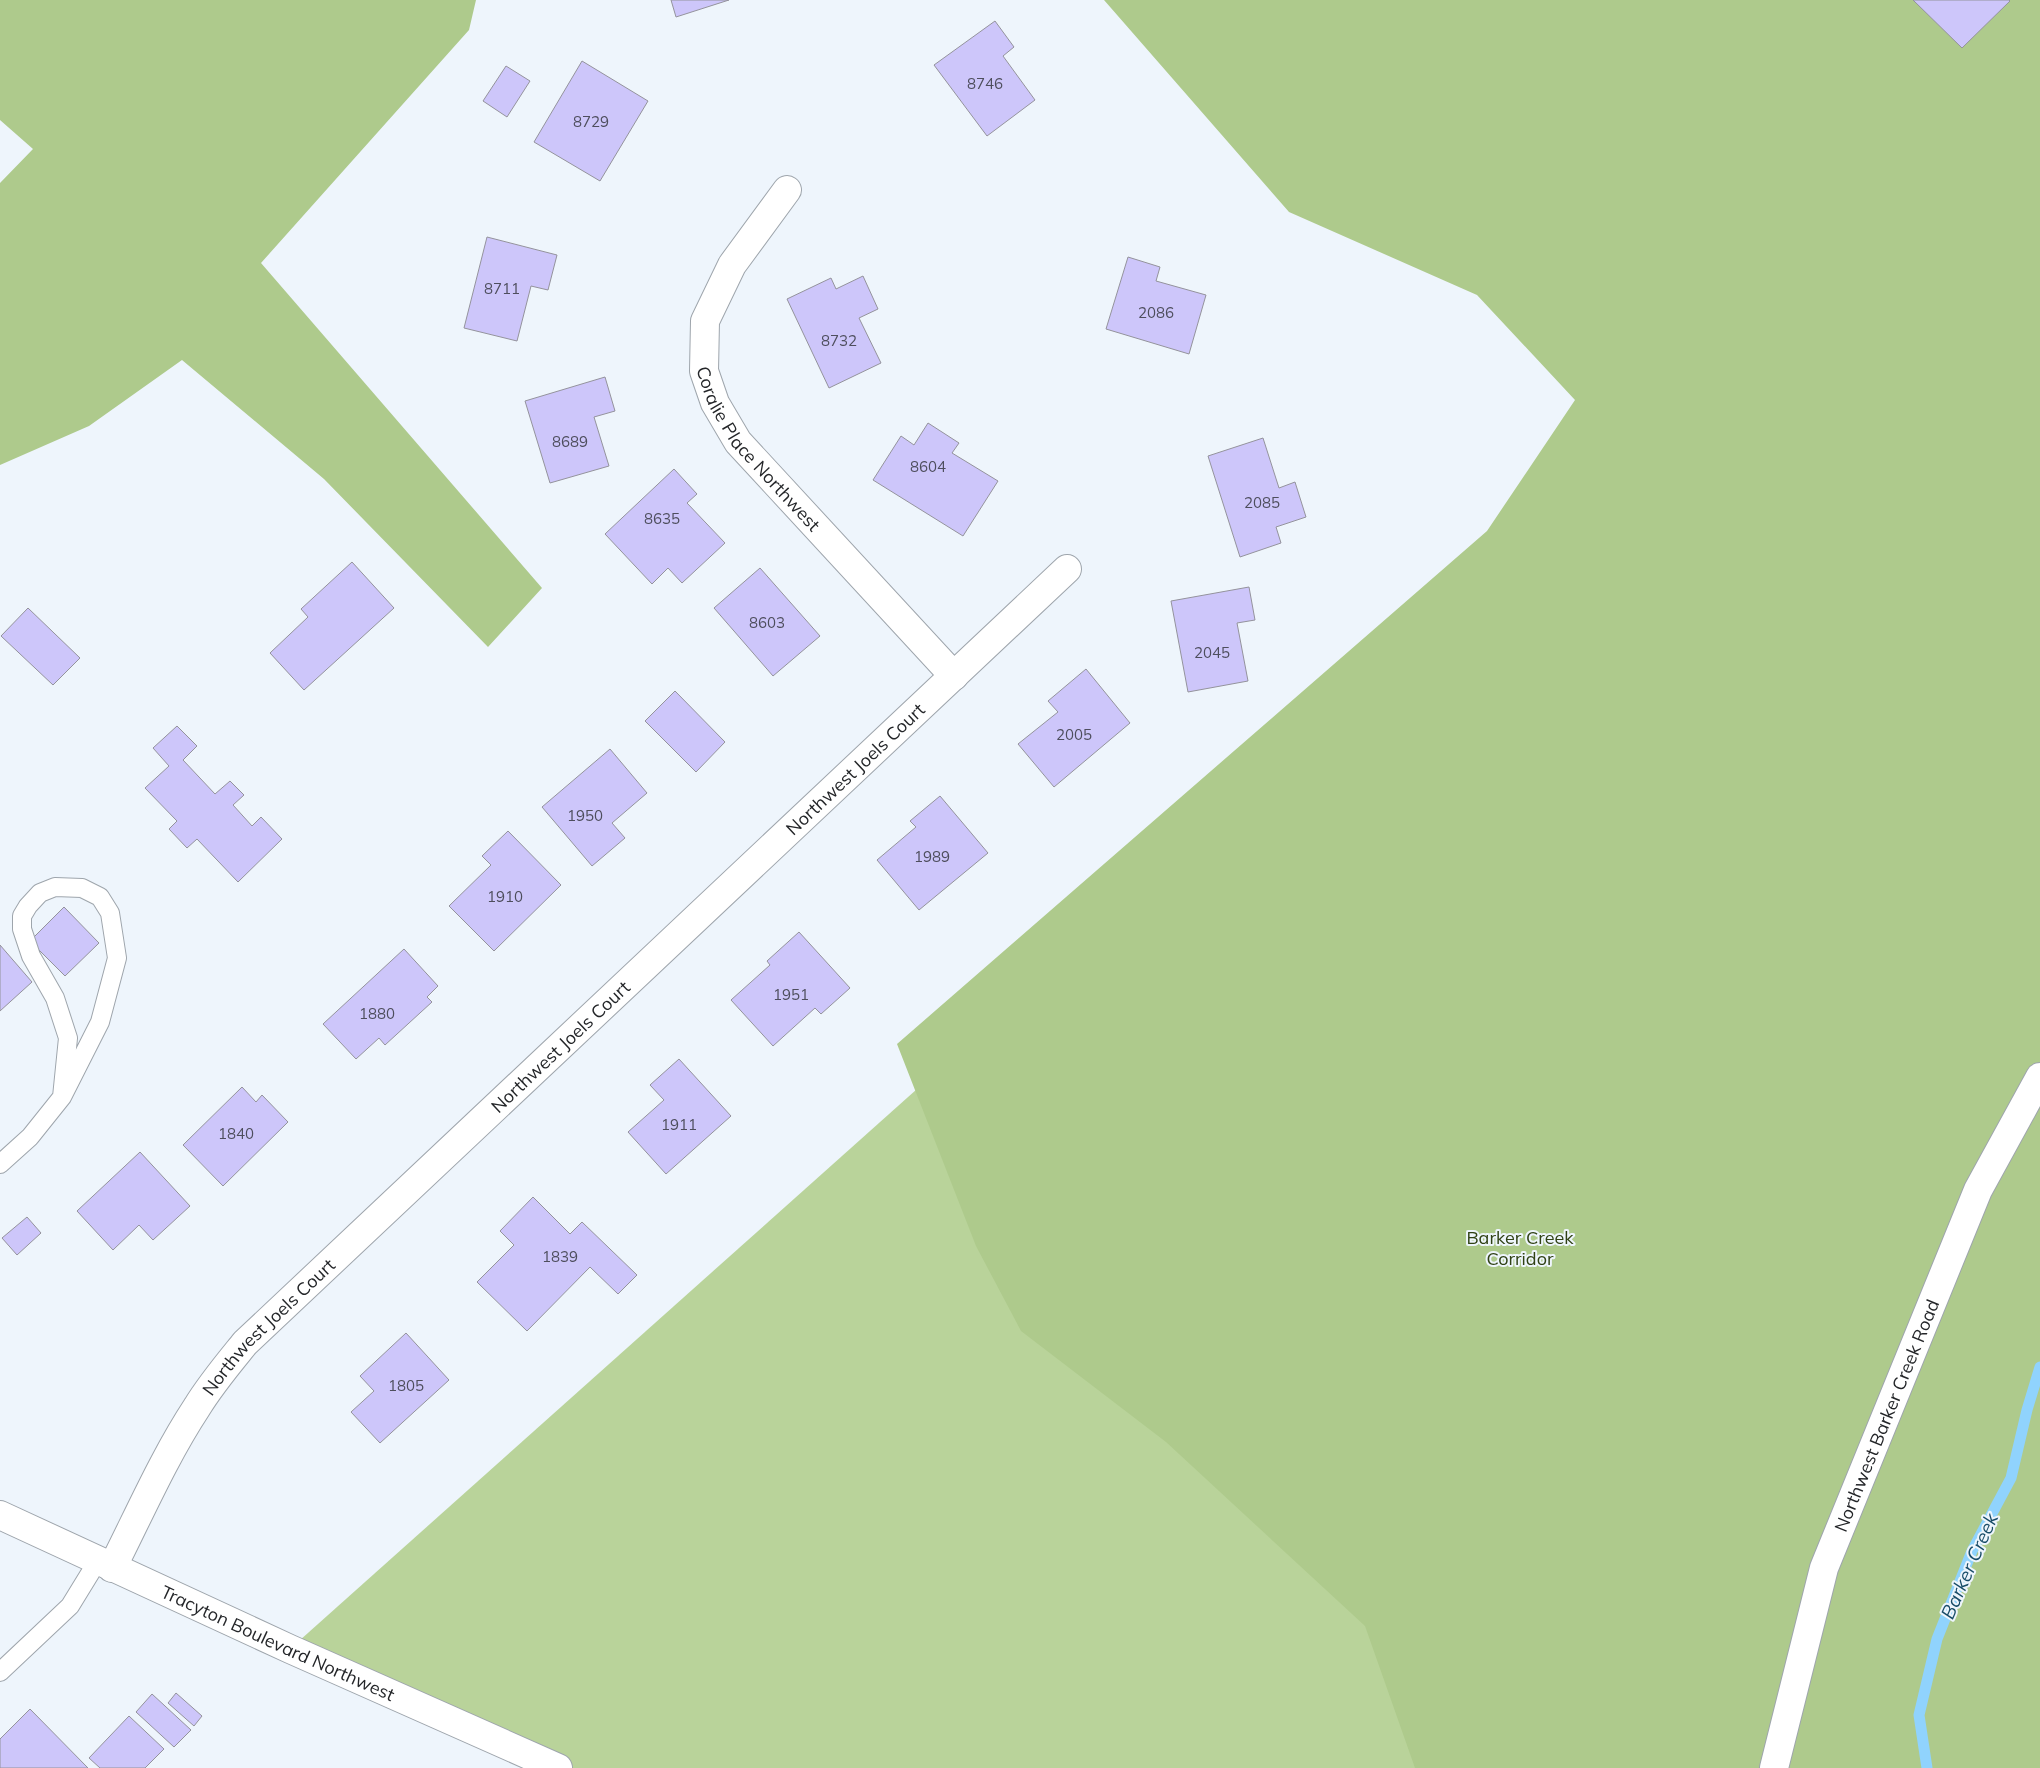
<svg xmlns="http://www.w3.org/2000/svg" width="2040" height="1768" font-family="Mulish,sans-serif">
  <rect width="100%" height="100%" fill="#eef5fc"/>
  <!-- green -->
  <path fill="#b9d39a" d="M 2040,86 L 2040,1458 L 1979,1768 L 558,1768 L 290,1649 Z"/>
  <!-- forest -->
  <path fill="#aeca8c" d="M 0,0 L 476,0 L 469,30 L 261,263 L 542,588 L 488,647 L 324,479 L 182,360 L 89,426 L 0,465 L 0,183 L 33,149 L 0,120 Z
    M 1104,0 L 2040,0 L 2040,1768 L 1415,1768 L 1365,1626 L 1166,1442 L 1021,1331 L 976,1246 L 897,1044 L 1487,531 L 1575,400 L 1477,295 L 1289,212 Z"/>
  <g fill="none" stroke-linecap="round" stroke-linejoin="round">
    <!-- stream -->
    <path stroke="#90d3fd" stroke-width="11" d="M 1927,1768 L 1919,1715 L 1937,1639 L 1972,1551 L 2011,1478 L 2027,1410 L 2040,1367"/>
  </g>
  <!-- building -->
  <path fill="#cdc6fa" stroke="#94939c" d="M 671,0 L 729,0 L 676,17 Z
    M 1913,0 L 2009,0 L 2010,1 L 1962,48 Z
    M 995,21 L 1014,47 L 1003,56 L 1035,100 L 987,136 L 934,65 Z
    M 582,61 L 648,101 L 600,181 L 534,142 Z
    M 506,66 L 530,81 L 507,117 L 483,101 Z
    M 487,237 L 557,255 L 548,290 L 531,286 L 517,341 L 464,328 Z
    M 1128,257 L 1160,267 L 1156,281 L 1206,295 L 1189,354 L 1106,329 Z
    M 863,276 L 878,309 L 859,318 L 881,363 L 829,388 L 787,299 L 831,278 L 836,289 Z
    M 605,377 L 615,411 L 594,417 L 609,466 L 550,483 L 525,401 Z
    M 928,423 L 959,443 L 952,453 L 998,481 L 963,536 L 873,480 L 901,436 L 914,445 Z
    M 1263,438 L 1279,488 L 1295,482 L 1306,517 L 1276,527 L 1281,543 L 1240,557 L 1208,456 Z
    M 674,469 L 697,494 L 687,503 L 725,543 L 682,583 L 668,568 L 652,584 L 605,534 Z
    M 352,562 L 394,608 L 304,690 L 270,653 L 308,617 L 301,609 Z
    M 760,568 L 820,636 L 773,676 L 714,608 Z
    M 1249,587 L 1255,620 L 1237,623 L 1248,681 L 1188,692 L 1171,601 Z
    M 28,608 L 80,658 L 53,685 L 1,636 Z
    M 1086,669 L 1130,723 L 1054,787 L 1018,744 L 1058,712 L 1048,701 Z
    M 675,691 L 725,742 L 696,772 L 645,721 Z
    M 177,726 L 197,746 L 183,760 L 215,794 L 230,781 L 244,795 L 233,805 L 252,826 L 261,817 L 282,839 L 238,882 L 197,839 L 187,848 L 169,829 L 177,821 L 145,788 L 169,766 L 153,748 Z
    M 610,749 L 647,793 L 612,823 L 625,838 L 592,866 L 542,807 Z
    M 940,796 L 988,853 L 919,910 L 877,860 L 916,827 L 910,821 Z
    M 508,831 L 561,885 L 494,951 L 449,906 L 491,865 L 482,856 Z
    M 64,907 L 99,943 L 65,976 L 30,941 Z
    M 799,932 L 850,988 L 821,1014 L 815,1008 L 773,1046 L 731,1000 L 770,965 L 767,961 Z
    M 0,945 L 32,982 L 0,1011 Z
    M 404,949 L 438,986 L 427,997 L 432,1002 L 385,1045 L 379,1038 L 356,1059 L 323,1024 Z
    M 679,1059 L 731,1116 L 666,1174 L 628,1132 L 664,1100 L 650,1085 Z
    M 242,1087 L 256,1102 L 262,1095 L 288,1122 L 223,1186 L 183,1145 Z
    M 140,1152 L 190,1206 L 153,1240 L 139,1225 L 113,1250 L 77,1211 Z
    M 533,1197 L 570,1234 L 582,1222 L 637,1275 L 618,1294 L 590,1267 L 527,1331 L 477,1282 L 514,1245 L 500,1231 Z
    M 27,1217 L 41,1233 L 17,1255 L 2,1238 Z
    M 406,1333 L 449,1380 L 380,1443 L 351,1412 L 374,1391 L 360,1376 Z
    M 176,1693 L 202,1716 L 194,1726 L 168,1703 Z
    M 152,1694 L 191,1730 L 174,1747 L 136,1712 Z
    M 30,1709 L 88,1768 L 0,1768 L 0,1739 Z
    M 129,1716 L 164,1749 L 145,1768 L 100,1768 L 89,1758 Z"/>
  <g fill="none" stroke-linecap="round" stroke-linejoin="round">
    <defs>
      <path id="service" d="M 0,1164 L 30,1137 L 62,1097 L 100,1022 L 117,958 L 110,913 L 100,897 L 82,888 L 55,887 L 40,893 L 28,906 L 22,916 L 22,929 L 31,956 L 55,998 L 68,1038 L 62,1097
        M 0,1672 L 70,1606 L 97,1562"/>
      <g id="minor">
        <path id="s1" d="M 787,190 L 732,265 L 705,321 L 704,371 L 715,403 L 738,442 L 954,676"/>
        <path id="s2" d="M 112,1568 C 139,1515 164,1457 197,1407 C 211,1384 228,1364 245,1343 L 1067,569"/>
        <path id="s3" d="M 1774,1768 L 1824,1568 L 1978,1190 L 2040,1077"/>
      </g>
      <g id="secondary">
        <path id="s4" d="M 0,1515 L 290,1649 L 558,1768"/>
      </g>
    </defs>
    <!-- service casing -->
    <use href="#service" stroke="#9ea5ac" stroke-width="20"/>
    <!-- minor casing -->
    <use href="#minor" stroke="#9ea5ac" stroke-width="30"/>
    <!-- secondary casing -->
    <use href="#secondary" stroke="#9ea5ac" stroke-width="30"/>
    <!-- service -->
    <use href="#service" stroke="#fff" stroke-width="18"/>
    <!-- minor -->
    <use href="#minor" stroke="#fff" stroke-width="28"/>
    <!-- secondary -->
    <use href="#secondary" stroke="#fff" stroke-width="28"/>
  </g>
  <g text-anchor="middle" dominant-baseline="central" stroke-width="4" stroke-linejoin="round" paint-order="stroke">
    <!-- number labels -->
    <g font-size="15" fill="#4e4e5d">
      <text x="985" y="83">8746</text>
      <text x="591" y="121">8729</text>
      <text x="502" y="288">8711</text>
      <text x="1156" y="312">2086</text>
      <text x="839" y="340">8732</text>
      <text x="570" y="441">8689</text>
      <text x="928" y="466">8604</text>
      <text x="1262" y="502">2085</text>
      <text x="662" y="518">8635</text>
      <text x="767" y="622">8603</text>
      <text x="1212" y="652">2045</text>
      <text x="1074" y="734">2005</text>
      <text x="585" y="815">1950</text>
      <text x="932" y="856">1989</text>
      <text x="505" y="896">1910</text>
      <text x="791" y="994">1951</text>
      <text x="377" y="1013">1880</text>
      <text x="679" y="1124">1911</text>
      <text x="236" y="1133">1840</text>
      <text x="560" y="1256">1839</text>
      <text x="406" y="1385">1805</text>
    </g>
    <!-- street labels -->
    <g font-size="18" fill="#242629" stroke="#eef5fc">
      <text stroke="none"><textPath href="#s1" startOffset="301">Coralie Place Northwest</textPath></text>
      <text stroke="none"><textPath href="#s2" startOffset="1100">Northwest Joels Court</textPath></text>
      <text stroke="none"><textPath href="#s2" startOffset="695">Northwest Joels Court</textPath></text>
      <text stroke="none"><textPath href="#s2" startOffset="290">Northwest Joels Court</textPath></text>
      <text stroke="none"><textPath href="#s3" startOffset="371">Northwest Barker Creek Road</textPath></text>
      <text stroke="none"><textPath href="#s4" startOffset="306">Tracyton Boulevard Northwest</textPath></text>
    </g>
    <!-- park labels -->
    <g font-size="18" fill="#2f4114" stroke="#eef5fc">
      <text x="1520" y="1237">Barker Creek<tspan x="1520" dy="21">Corridor</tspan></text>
    </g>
    <!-- water labels -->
    <g font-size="19" font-style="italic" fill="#184c68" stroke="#eef5fc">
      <text transform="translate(1969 1566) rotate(-66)">Barker Creek</text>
    </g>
  </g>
</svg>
